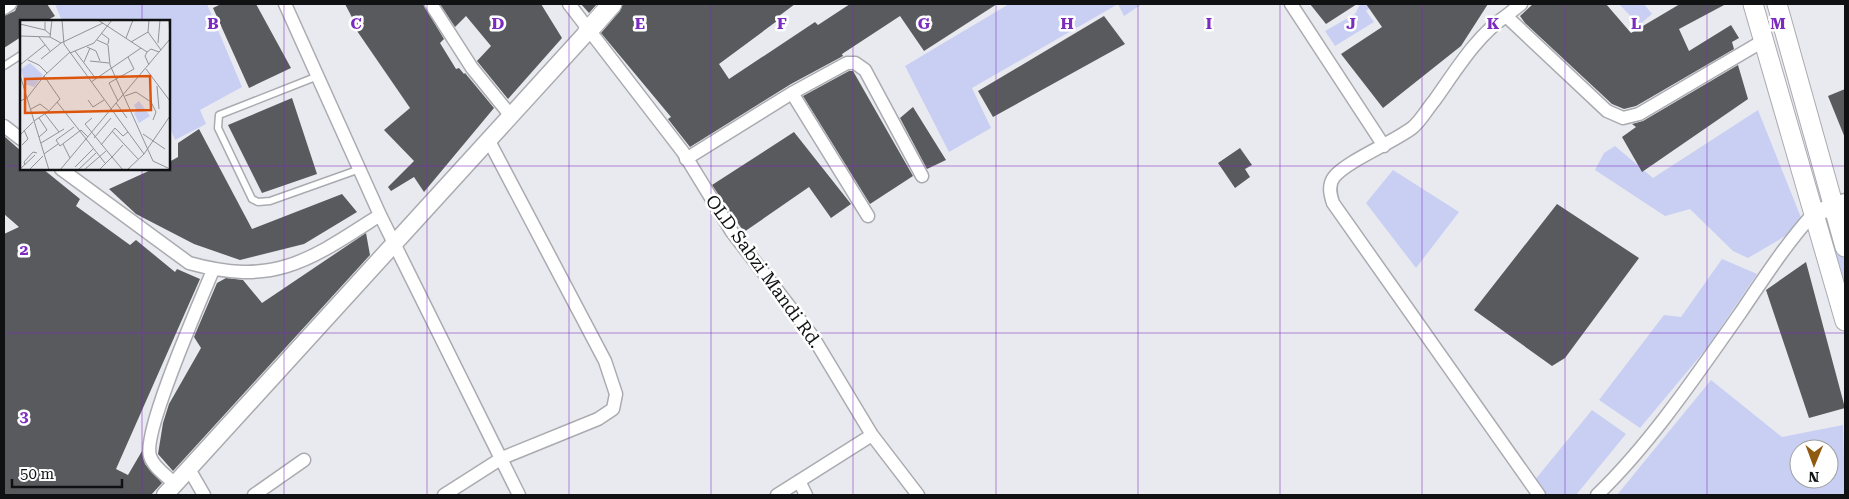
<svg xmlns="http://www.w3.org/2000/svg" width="1849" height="499" font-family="'Roboto Serif',serif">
  <rect width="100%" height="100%" fill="#e9eaef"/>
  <!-- green -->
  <path fill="#c8cff3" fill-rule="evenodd" d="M 55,4 L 207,4 L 242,87 L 200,110 L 206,124 L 175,140 L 169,125 L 169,21 L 62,21 Z
    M 1009,4 L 1142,4 L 1124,16 L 1118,4 L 972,88 L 991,128 L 949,152 L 905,66 Z
    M 1360,4 L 1374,4 L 1366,11 L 1374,22 L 1335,46 L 1325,31 L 1355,14 Z
    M 1619,4 L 1644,4 L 1652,14 L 1639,25 Z
    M 1758,110 L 1804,225 L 1748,258 L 1733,251 L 1690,209 L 1665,216 L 1595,170 L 1604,153 L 1615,146 L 1653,178 Z
    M 1393,170 L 1459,212 L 1416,268 L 1366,203 Z
    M 1845,219 L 1845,283 L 1827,225 Z
    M 1722,259 L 1757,274 L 1706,349 L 1640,428 L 1599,400 L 1664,315 L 1681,317 Z
    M 1711,380 L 1782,437 L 1843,425 L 1845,495 L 1617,495 ZM 1799,449 L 1829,449 L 1829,479 L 1799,479 Z
    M 1592,410 L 1626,434 L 1576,495 L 1547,495 L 1534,481 Z"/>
  <!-- building -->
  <path fill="#595a5e" d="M 18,4 L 47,4 L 55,16 L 46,21 L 21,21 L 21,37 L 4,48 L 4,16 L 15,11 Z
    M 221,4 L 256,4 L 291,68 L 249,88 L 213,8 Z
    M 345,4 L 423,4 L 444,39 L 440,43 L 456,69 L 459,68 L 464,74 L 465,73 L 494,108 L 424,192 L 414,177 L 391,191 L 388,187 L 414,161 L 384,130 L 410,108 L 355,28 L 357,27 Z
    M 440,4 L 541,4 L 562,38 L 508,99 L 477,61 L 491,46 L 466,16 L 455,27 Z
    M 581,4 L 597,4 L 589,13 Z
    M 623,4 L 795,4 L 775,19 L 777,21 L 719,64 L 729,79 L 815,22 L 818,25 L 850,4 L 997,4 L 924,51 L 900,16 L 842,54 L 843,56 L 791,84 L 690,147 L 668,119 L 671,117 L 601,33 L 620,11 Z
    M 1310,4 L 1357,4 L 1326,24 Z
    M 1366,4 L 1488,4 L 1461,46 L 1383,108 L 1341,54 L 1382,27 Z
    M 1533,4 L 1606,4 L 1631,33 L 1680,4 L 1726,4 L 1679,29 L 1689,51 L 1731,25 L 1739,38 L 1732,42 L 1734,49 L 1636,106 L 1624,109 L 1612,104 L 1525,23 L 1520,16 Z
    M 1104,16 L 1125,44 L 993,117 L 978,91 Z
    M 1738,65 L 1748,99 L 1642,172 L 1622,137 L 1636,127 L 1632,124 L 1643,121 Z
    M 849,71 L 853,71 L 913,176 L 870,204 L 803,96 Z
    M 1845,89 L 1845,138 L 1828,96 Z
    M 292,98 L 317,174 L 262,193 L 228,125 Z
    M 913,107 L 946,160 L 927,169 L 900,118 Z
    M 199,129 L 252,229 L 342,194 L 357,212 L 304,244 L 240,260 L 194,244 L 136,214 L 109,189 L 153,169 L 169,169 L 169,162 L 178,157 L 178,143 Z
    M 794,132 L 851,204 L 831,218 L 809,187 L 744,232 L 712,185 Z
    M 4,136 L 21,151 L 21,169 L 43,169 L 80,199 L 76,206 L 130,245 L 136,240 L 175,272 L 177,269 L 200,279 L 116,469 L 128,475 L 142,451 L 145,464 L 162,483 L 151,495 L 4,495 L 4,234 L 19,227 L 4,214 Z
    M 1240,148 L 1252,165 L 1245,169 L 1250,177 L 1235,188 L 1218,163 Z
    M 1557,204 L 1639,258 L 1565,358 L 1552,366 L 1474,310 Z
    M 366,233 L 370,255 L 173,471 L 158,454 L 163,423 L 169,404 L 201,348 L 194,337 L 217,283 L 226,278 L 243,280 L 262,303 Z
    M 1806,262 L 1845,408 L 1809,418 L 1766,290 Z"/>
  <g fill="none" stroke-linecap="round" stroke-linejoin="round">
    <defs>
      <path id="service" d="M 4,66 L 21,55
        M 318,76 L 219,115 L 218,128 L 252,199 L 258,202 L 270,201 L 360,169"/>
      <path id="minor" d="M 285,4 L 380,215 L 519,495
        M 431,4 L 472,68 L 511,116
        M 569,4 L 683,152 L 732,232 L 813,337 L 872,435 L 918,495
        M 1291,4 L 1384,146
        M 1521,4 L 1506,16 L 1607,111 L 1623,118 L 1639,114 L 1763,41
        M 4,8 L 10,4
        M 1506,16 C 1476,36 1455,72 1434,101 C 1427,109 1421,121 1412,128 C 1392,143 1347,161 1334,177 C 1328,185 1330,194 1333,203 L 1539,495
        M 792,93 L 868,216
        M 4,126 L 21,139
        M 686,159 L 792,93 L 847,63 L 855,63 L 865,70 L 922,176
        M 61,169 L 189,263 C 275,287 310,260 380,215
        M 189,469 L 204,495
        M 799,481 L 806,495
        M 175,484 C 167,476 153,467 150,456 C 142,432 201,300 213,270
        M 254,495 L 304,460
        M 444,495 L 502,458 L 598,419 L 613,409 L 616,394 L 605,361 L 489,141
        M 777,495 L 872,435
        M 1597,495 C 1651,443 1698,373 1741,312 C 1764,278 1786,244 1813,214"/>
      <path id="tertiary" d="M 1813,214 L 1845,202
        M 165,495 L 588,31"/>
      <path id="secondary" d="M 1753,4 L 1845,321
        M 1777,4 L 1845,247
        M 588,31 L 612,4"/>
    </defs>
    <!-- service casing -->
    <use href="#service" stroke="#aaabb0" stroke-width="9"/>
    <!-- minor casing -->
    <use href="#minor" stroke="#aaabb0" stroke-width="15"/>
    <!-- tertiary casing -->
    <use href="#tertiary" stroke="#aaabb0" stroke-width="19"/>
    <!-- secondary casing -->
    <use href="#secondary" stroke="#aaabb0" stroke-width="21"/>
    <!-- service -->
    <use href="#service" stroke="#fff" stroke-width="6"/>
    <!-- minor -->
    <use href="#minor" stroke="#fff" stroke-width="12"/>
    <!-- tertiary -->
    <use href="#tertiary" stroke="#fff" stroke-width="16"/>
    <!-- secondary -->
    <use href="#secondary" stroke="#fff" stroke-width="19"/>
  </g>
  <!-- grid -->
  <path fill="none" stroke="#7b2cbf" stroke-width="1" stroke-opacity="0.55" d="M 142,4 L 142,21M 284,4 L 284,495M 427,4 L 427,495M 569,4 L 569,495M 711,4 L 711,495M 853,4 L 853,495M 996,4 L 996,495M 1138,4 L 1138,495M 1280,4 L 1280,495M 1422,4 L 1422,495M 1565,4 L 1565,495M 1707,4 L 1707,495M 4,166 L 21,166M 169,166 L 1845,166M 142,169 L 142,495M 4,333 L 1845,333"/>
  <g text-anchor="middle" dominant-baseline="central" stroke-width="5" stroke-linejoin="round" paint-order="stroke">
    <!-- street labels -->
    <g font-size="18" fill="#101112" stroke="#fff">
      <text transform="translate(764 271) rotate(54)">OLD Sabzi Mandi Rd.</text>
    </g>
  </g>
  <!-- overview -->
  <g transform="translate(20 20)">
    <rect width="150" height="150" fill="#e9eaef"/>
    <path d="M 10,43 L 23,55 L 14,67 L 5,64 L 1,49 ZM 119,81 L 130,96 L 119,103 L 114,93 L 117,91 L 114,85 Z" fill="#c8cff3"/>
    <path fill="none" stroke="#929397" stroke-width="1" d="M 42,0 L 44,24 L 124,134M 78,0 L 127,32M 129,0 L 128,12 L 141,30M 149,0 L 150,19M 25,2 L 25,10 L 31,15M 0,4 L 25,10M 81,13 L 89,19 L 88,24M 0,16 L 30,17 L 32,0M 19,17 L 30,31M 30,17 L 41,23 L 83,3M 106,18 L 113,0M 77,20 L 88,25 L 90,45 L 133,141 L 150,149M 111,22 L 128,12M 138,23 L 140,0M 67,27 L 76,31 L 80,41M 55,31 L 76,59M 50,33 L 74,23 L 92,0M 21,39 L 41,23M 8,40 L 19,45 L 27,53M 70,41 L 89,43M 64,42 L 70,28M 0,45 L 25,25M 129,45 L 125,36 L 127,32 L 131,29 L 139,32M 126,49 L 150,81M 0,55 L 29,150M 71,62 L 121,28M 137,66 L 139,89M 105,76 L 116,72 L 131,82 L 136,92 L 133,100M 68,80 L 73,87 L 84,80M 0,81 L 7,78 L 24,56M 98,81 L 89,63 L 114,49 L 108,37M 37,82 L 85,143M 96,83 L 107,98M 11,89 L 20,84 L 29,91 L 14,101M 91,89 L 150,19M 29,91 L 40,79 L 24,56 L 50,32M 25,94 L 39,112M 19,98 L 27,110 L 19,117M 72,98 L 65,104 L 92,137 L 103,125M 54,107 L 36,120 L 40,126 L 61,110 L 68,117M 92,111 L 118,139M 123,114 L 145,129M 0,115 L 13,102M 74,118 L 91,98M 21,123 L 44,109M 43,124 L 50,138M 2,125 L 8,119 L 4,110M 81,125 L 95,108 L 103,116 L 108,112M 24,134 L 38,124M 5,145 L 4,142 L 13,132 L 17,133M 55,147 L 73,129M 0,149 L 15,135M 9,150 L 23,136M 40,150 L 91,89M 58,150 L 76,133M 64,150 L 86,131M 79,150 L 92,137 L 103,150M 107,150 L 124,134 L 150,96"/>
    <path fill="#dd550c" fill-opacity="0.15" stroke="#dd550c" stroke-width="2.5" d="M 130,56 L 131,90 L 5,93 L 5,59 Z"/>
    <rect width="150" height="150" fill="none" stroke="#101112" stroke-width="2.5"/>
  </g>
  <g font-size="16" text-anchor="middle" font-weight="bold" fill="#7b2cbf" stroke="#fff" stroke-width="5" stroke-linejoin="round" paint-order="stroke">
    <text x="213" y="29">B</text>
    <text x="356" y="29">C</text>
    <text x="498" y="29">D</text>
    <text x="640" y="29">E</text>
    <text x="782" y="29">F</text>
    <text x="924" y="29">G</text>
    <text x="1067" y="29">H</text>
    <text x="1209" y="29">I</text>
    <text x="1351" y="29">J</text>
    <text x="1493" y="29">K</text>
    <text x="1636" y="29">L</text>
    <text x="1778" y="29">M</text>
    <text x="24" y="255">2</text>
    <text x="24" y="422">3</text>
  </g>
  <!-- border -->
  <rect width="1849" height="499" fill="none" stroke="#101112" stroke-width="10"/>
  <!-- north arrow -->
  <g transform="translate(1814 464) rotate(181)"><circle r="24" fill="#ffffff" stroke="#9fa0a0"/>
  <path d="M0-4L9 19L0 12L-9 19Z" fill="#915a11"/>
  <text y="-8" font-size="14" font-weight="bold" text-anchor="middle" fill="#101112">N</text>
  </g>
  <!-- scale -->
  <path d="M12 479v8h110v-8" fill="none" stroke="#101112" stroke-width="2.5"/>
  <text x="20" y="479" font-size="15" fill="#101112" stroke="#ffffff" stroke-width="4" paint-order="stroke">50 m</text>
</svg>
